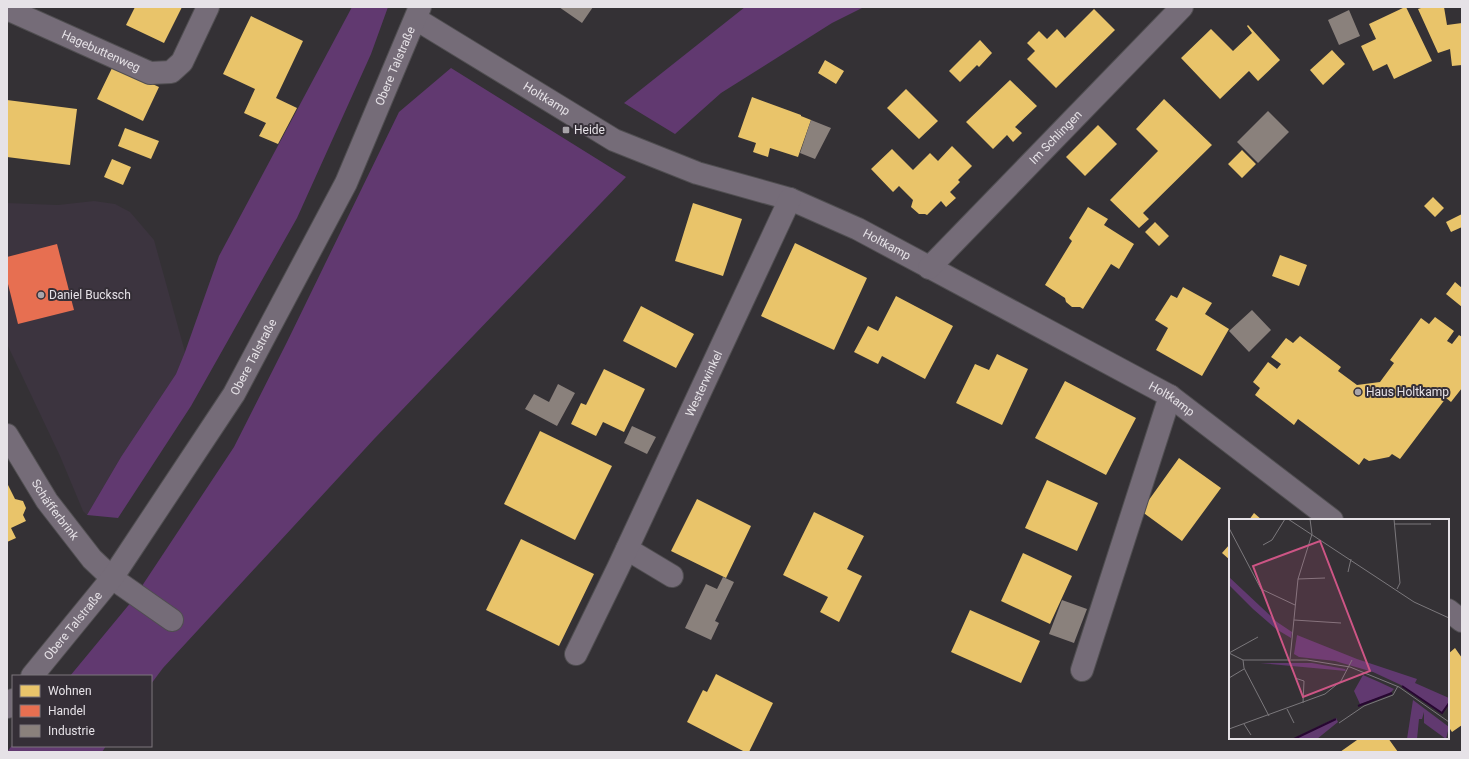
<svg xmlns="http://www.w3.org/2000/svg" width="1469" height="759" font-family="Roboto,sans-serif">
  <rect width="100%" height="100%" fill="#343135"/>
  <!-- built -->
  <path fill="#3c343f" d="M 94,201 L 115,204 L 130,212 L 154,240 L 185,352 L 176,374 L 121,457 L 87,515 L 83,511 L 60,456 L 7,344 L 7,203 L 58,205 Z"/>
  <!-- green -->
  <path fill="#613970" d="M 352,7 L 388,7 L 371,54 L 297,218 L 191,406 L 118,518 L 87,515 L 121,457 L 176,374 L 185,352 L 219,256 Z
    M 745,7 L 864,7 L 832,23 L 721,93 L 675,134 L 624,103 Z
    M 451,68 L 626,177 L 375,438 L 163,668 L 151,684 L 151,676 L 70,676 L 132,601 L 234,447 L 287,342 L 399,112 Z
    M 13,744 L 13,746 L 106,746 L 102,752 L 7,752 Z"/>
  <!-- homes -->
  <path fill="#e9c46a" d="M 135,7 L 182,7 L 164,43 L 126,25 Z
    M 1405,7 L 1406,7 L 1432,61 L 1394,79 L 1387,64 L 1373,71 L 1361,46 L 1376,39 L 1369,24 Z
    M 1424,7 L 1444,7 L 1447,25 L 1462,23 L 1462,65 L 1452,66 L 1450,49 L 1438,53 L 1418,9 Z
    M 1094,9 L 1115,30 L 1056,88 L 1027,59 L 1035,51 L 1027,43 L 1039,31 L 1047,39 L 1057,29 L 1065,38 Z
    M 251,16 L 303,41 L 276,98 L 297,108 L 278,144 L 259,136 L 266,123 L 244,113 L 255,89 L 223,74 Z
    M 1248,25 L 1280,60 L 1258,81 L 1249,71 L 1220,99 L 1181,58 L 1211,29 L 1233,51 L 1252,33 L 1247,26 Z
    M 980,40 L 992,53 L 979,67 L 977,65 L 960,82 L 949,71 Z
    M 1332,50 L 1345,64 L 1323,85 L 1310,70 Z
    M 825,60 L 844,71 L 836,84 L 818,73 Z
    M 113,66 L 159,87 L 143,121 L 97,99 Z
    M 1010,80 L 1037,106 L 1015,127 L 1022,133 L 1013,142 L 1007,135 L 993,149 L 966,122 Z
    M 906,89 L 938,121 L 919,139 L 887,108 Z
    M 752,97 L 801,115 L 801,116 L 811,120 L 798,157 L 770,148 L 768,157 L 753,152 L 756,143 L 738,137 Z
    M 1164,99 L 1212,145 L 1143,213 L 1149,219 L 1139,228 L 1110,200 L 1158,151 L 1136,129 Z
    M 7,100 L 77,109 L 70,165 L 7,157 Z
    M 1098,125 L 1117,144 L 1085,176 L 1066,157 Z
    M 125,128 L 159,141 L 151,159 L 118,146 Z
    M 952,146 L 972,166 L 958,180 L 960,182 L 950,192 L 956,198 L 946,207 L 941,201 L 927,215 L 925,214 L 919,214 L 911,207 L 913,200 L 899,186 L 893,192 L 871,169 L 892,149 L 913,170 L 930,153 L 938,161 Z
    M 1242,150 L 1256,164 L 1242,178 L 1228,164 Z
    M 112,159 L 131,167 L 123,185 L 104,177 Z
    M 1433,197 L 1444,208 L 1435,217 L 1424,206 Z
    M 693,203 L 742,219 L 723,276 L 675,261 Z
    M 1088,207 L 1108,219 L 1104,225 L 1134,244 L 1119,269 L 1111,264 L 1083,309 L 1080,307 L 1072,307 L 1066,302 L 1065,298 L 1045,285 L 1072,241 L 1069,238 Z
    M 1462,214 L 1462,227 L 1451,232 L 1446,222 Z
    M 1155,222 L 1169,236 L 1159,246 L 1145,232 Z
    M 795,243 L 867,278 L 834,350 L 761,316 Z
    M 1280,255 L 1307,265 L 1299,286 L 1272,276 Z
    M 1455,282 L 1462,288 L 1462,307 L 1446,294 Z
    M 1183,287 L 1212,303 L 1205,314 L 1229,329 L 1202,376 L 1156,350 L 1168,328 L 1155,320 L 1171,295 L 1177,298 Z
    M 896,296 L 953,326 L 925,379 L 882,356 L 878,364 L 854,352 L 868,326 L 878,331 Z
    M 641,306 L 694,334 L 676,368 L 623,341 Z
    M 1435,317 L 1454,331 L 1447,341 L 1452,344 L 1459,335 L 1462,337 L 1462,388 L 1451,402 L 1446,398 L 1400,459 L 1392,454 L 1389,457 L 1369,461 L 1364,458 L 1359,465 L 1298,419 L 1294,425 L 1255,395 L 1260,388 L 1253,382 L 1268,362 L 1277,369 L 1281,364 L 1271,357 L 1286,338 L 1293,343 L 1300,336 L 1341,367 L 1338,371 L 1357,385 L 1380,382 L 1394,363 L 1390,360 L 1421,318 L 1429,324 Z
    M 997,354 L 1028,369 L 1002,425 L 956,403 L 975,364 L 989,370 Z
    M 604,369 L 645,389 L 624,432 L 603,422 L 596,436 L 571,424 L 581,403 L 586,405 Z
    M 1065,381 L 1136,418 L 1106,475 L 1035,438 Z
    M 540,431 L 612,466 L 575,540 L 504,504 Z
    M 1179,458 L 1221,488 L 1182,541 L 1141,511 Z
    M 1047,480 L 1098,503 L 1077,551 L 1025,528 Z
    M 7,483 L 15,499 L 23,501 L 26,508 L 23,515 L 26,521 L 11,528 L 16,538 L 7,542 Z
    M 697,499 L 751,526 L 726,578 L 671,551 Z
    M 814,512 L 864,536 L 847,569 L 862,576 L 839,622 L 820,612 L 828,597 L 783,575 Z
    M 1254,513 L 1262,520 L 1249,520 Z
    M 521,539 L 594,574 L 559,646 L 486,610 Z
    M 1230,544 L 1230,560 L 1222,553 Z
    M 1023,553 L 1072,576 L 1050,624 L 1001,601 Z
    M 970,610 L 1040,641 L 1021,683 L 951,652 Z
    M 1455,648 L 1462,658 L 1462,725 L 1452,732 L 1448,726 L 1448,654 Z
    M 716,674 L 773,703 L 749,752 L 745,752 L 687,722 L 703,690 L 707,692 Z
    M 1355,738 L 1388,738 L 1398,752 L 1340,752 L 1357,740 Z"/>
  <!-- shops -->
  <path fill="#e76f51" d="M 57,244 L 74,310 L 18,324 L 7,280 L 7,257 Z"/>
  <!-- industry -->
  <path fill="#8a817c" d="M 559,7 L 593,7 L 582,23 Z
    M 1349,10 L 1360,36 L 1339,45 L 1328,20 Z
    M 1268,111 L 1289,132 L 1258,163 L 1237,142 Z
    M 811,120 L 831,128 L 815,159 L 800,153 Z
    M 1252,310 L 1271,330 L 1249,352 L 1229,331 Z
    M 558,384 L 575,393 L 557,426 L 525,409 L 534,394 L 549,402 Z
    M 632,426 L 656,437 L 647,454 L 624,443 Z
    M 723,577 L 734,582 L 715,621 L 719,623 L 711,640 L 685,628 L 706,584 L 717,589 Z
    M 1062,600 L 1087,609 L 1074,643 L 1049,634 Z"/>
  <g fill="none" stroke-linecap="round" stroke-linejoin="round">
    <defs>
      <g id="minor">
        <path id="s1" d="M 7,9 L 150,73 L 171,72 L 182,62 L 208,7"/>
        <path id="s2" d="M 416,19 L 614,140 L 697,173 L 790,199 L 858,229 L 1170,396 L 1332,520"/>
        <path id="s3" d="M 929,268 L 1182,7"/>
        <path id="s4" d="M 7,435 L 47,501 L 92,559 L 112,578 L 172,620"/>
        <path d="M 627,549 L 672,576"/>
        <path d="M 1448,610 L 1462,621"/>
        <path id="s5" d="M 576,654 L 618,568 L 790,199"/>
        <path d="M 1082,670 L 1170,396"/>
        <path id="s6" d="M 32,676 L 112,578 L 234,394 L 346,183 L 420,7"/>
        <path d="M 7,707 L 13,700"/>
      </g>
    </defs>
    <!-- minor casing -->
    <use href="#minor" stroke="#504e51" stroke-width="24"/>
    <!-- minor -->
    <use href="#minor" stroke="#756c78" stroke-width="22"/>
  </g>
  <!-- markers -->
  <g fill="#a8a4a9" stroke="#352f37" stroke-width="1.5">
    <rect x="562" y="126" width="8" height="8" rx="2"/>
    <circle cx="41" cy="295" r="4"/>
    <circle cx="1358" cy="392" r="4"/>
  </g>
  <g text-anchor="middle" dominant-baseline="central" stroke-width="4" stroke-linejoin="round" paint-order="stroke">
    <!-- street labels -->
    <g font-size="12" fill="#e6e2e7" stroke="#352f37">
      <text stroke="none"><textPath href="#s1" startOffset="103">Hagebuttenweg</textPath></text>
      <text stroke="none"><textPath href="#s6" startOffset="713">Obere Talstraße</textPath></text>
      <text stroke="none"><textPath href="#s2" startOffset="153">Holtkamp</textPath></text>
      <text stroke="none"><textPath href="#s3" startOffset="182">Im Schlingen</textPath></text>
      <text stroke="none"><textPath href="#s2" startOffset="525">Holtkamp</textPath></text>
      <text stroke="none"><textPath href="#s6" startOffset="389">Obere Talstraße</textPath></text>
      <text stroke="none"><textPath href="#s5" startOffset="299">Westerwinkel</textPath></text>
      <text stroke="none"><textPath href="#s2" startOffset="849">Holtkamp</textPath></text>
      <text stroke="none"><textPath href="#s4" startOffset="89">Schäfferbrink</textPath></text>
      <text stroke="none"><textPath href="#s6" startOffset="65">Obere Talstraße</textPath></text>
    </g>
    <!-- poi labels -->
    <g font-size="12" fill="#e6e2e7" stroke="#352f37" text-anchor="start">
      <text x="574" y="130">Heide</text>
      <text x="49" y="295">Daniel Bucksch</text>
      <text x="1366" y="392">Haus Holtkamp</text>
    </g>
  </g>
  <!-- overview -->
  <g transform="translate(1229 519)">
    <rect width="220" height="220" fill="#343135"/>
    <path d="M 0,58 L 48,103 L 63,113 L 62,119 L 47,110 L 24,90 L 0,66 ZM 68,116 L 128,140 L 188,160 L 186,164 L 220,179 L 220,185 L 213,194 L 172,166 L 144,153 L 106,142 L 70,138 L 65,135 ZM 31,144 L 83,144 L 116,150 L 117,152 ZM 134,156 L 150,163 L 165,170 L 160,175 L 131,185 L 125,172 ZM 184,181 L 220,208 L 217,220 L 195,204 L 195,193 L 193,200 L 190,200 L 188,220 L 178,220 ZM 107,199 L 109,203 L 88,220 L 64,220 Z" fill="#613970"/>
    <path fill="none" stroke="#270731" stroke-width="2" d="M 173,167 L 213,194 L 220,184M 129,187 L 163,174M 65,220 L 107,200"/>
    <path fill="none" stroke="#7b787c" stroke-width="1" d="M 59,0 L 185,83 L 220,99M 165,0 L 171,64 L 168,70M 166,5 L 202,5M 0,9 L 32,70 L 66,86M 34,26 L 43,21 L 56,0M 119,53 L 122,40M 69,60 L 96,59M 65,101 L 112,104M 0,134 L 14,141 L 78,141 L 121,148 L 170,168 L 220,203M 0,134 L 29,118M 61,140 L 69,60 L 83,15 L 81,0M 14,141 L 15,149 L 40,197M 0,159 L 15,150M 66,159 L 75,162 L 74,184M 58,190 L 65,204M 110,204 L 135,187 L 164,176 L 169,167M 15,205 L 22,216M 0,210 L 96,175 L 112,162 L 123,141"/>
    <path fill="#cd5585" fill-opacity="0.15" stroke="#cd5585" stroke-width="2" d="M 91,22 L 141,152 L 74,178 L 24,47 Z"/>
    <rect width="220" height="220" fill="none" stroke="#e6e2e7" stroke-width="2"/>
  </g>
  <!-- border -->
  <rect width="1469" height="759" fill="none" stroke="#e6e2e7" stroke-width="16"/>
  <!-- legend -->
  <rect x="12" y="675" width="140" height="72" fill="#352f37" stroke="#7c777d"/>
  <rect x="20" y="685" width="20" height="12" fill="#e9c46a" stroke="#7c777d"/>
  <text x="48" y="695" font-size="12" fill="#e6e2e7">Wohnen</text>
  <rect x="20" y="705" width="20" height="12" fill="#e76f51" stroke="#7c777d"/>
  <text x="48" y="715" font-size="12" fill="#e6e2e7">Handel</text>
  <rect x="20" y="725" width="20" height="12" fill="#8a817c" stroke="#7c777d"/>
  <text x="48" y="735" font-size="12" fill="#e6e2e7">Industrie</text>
</svg>
